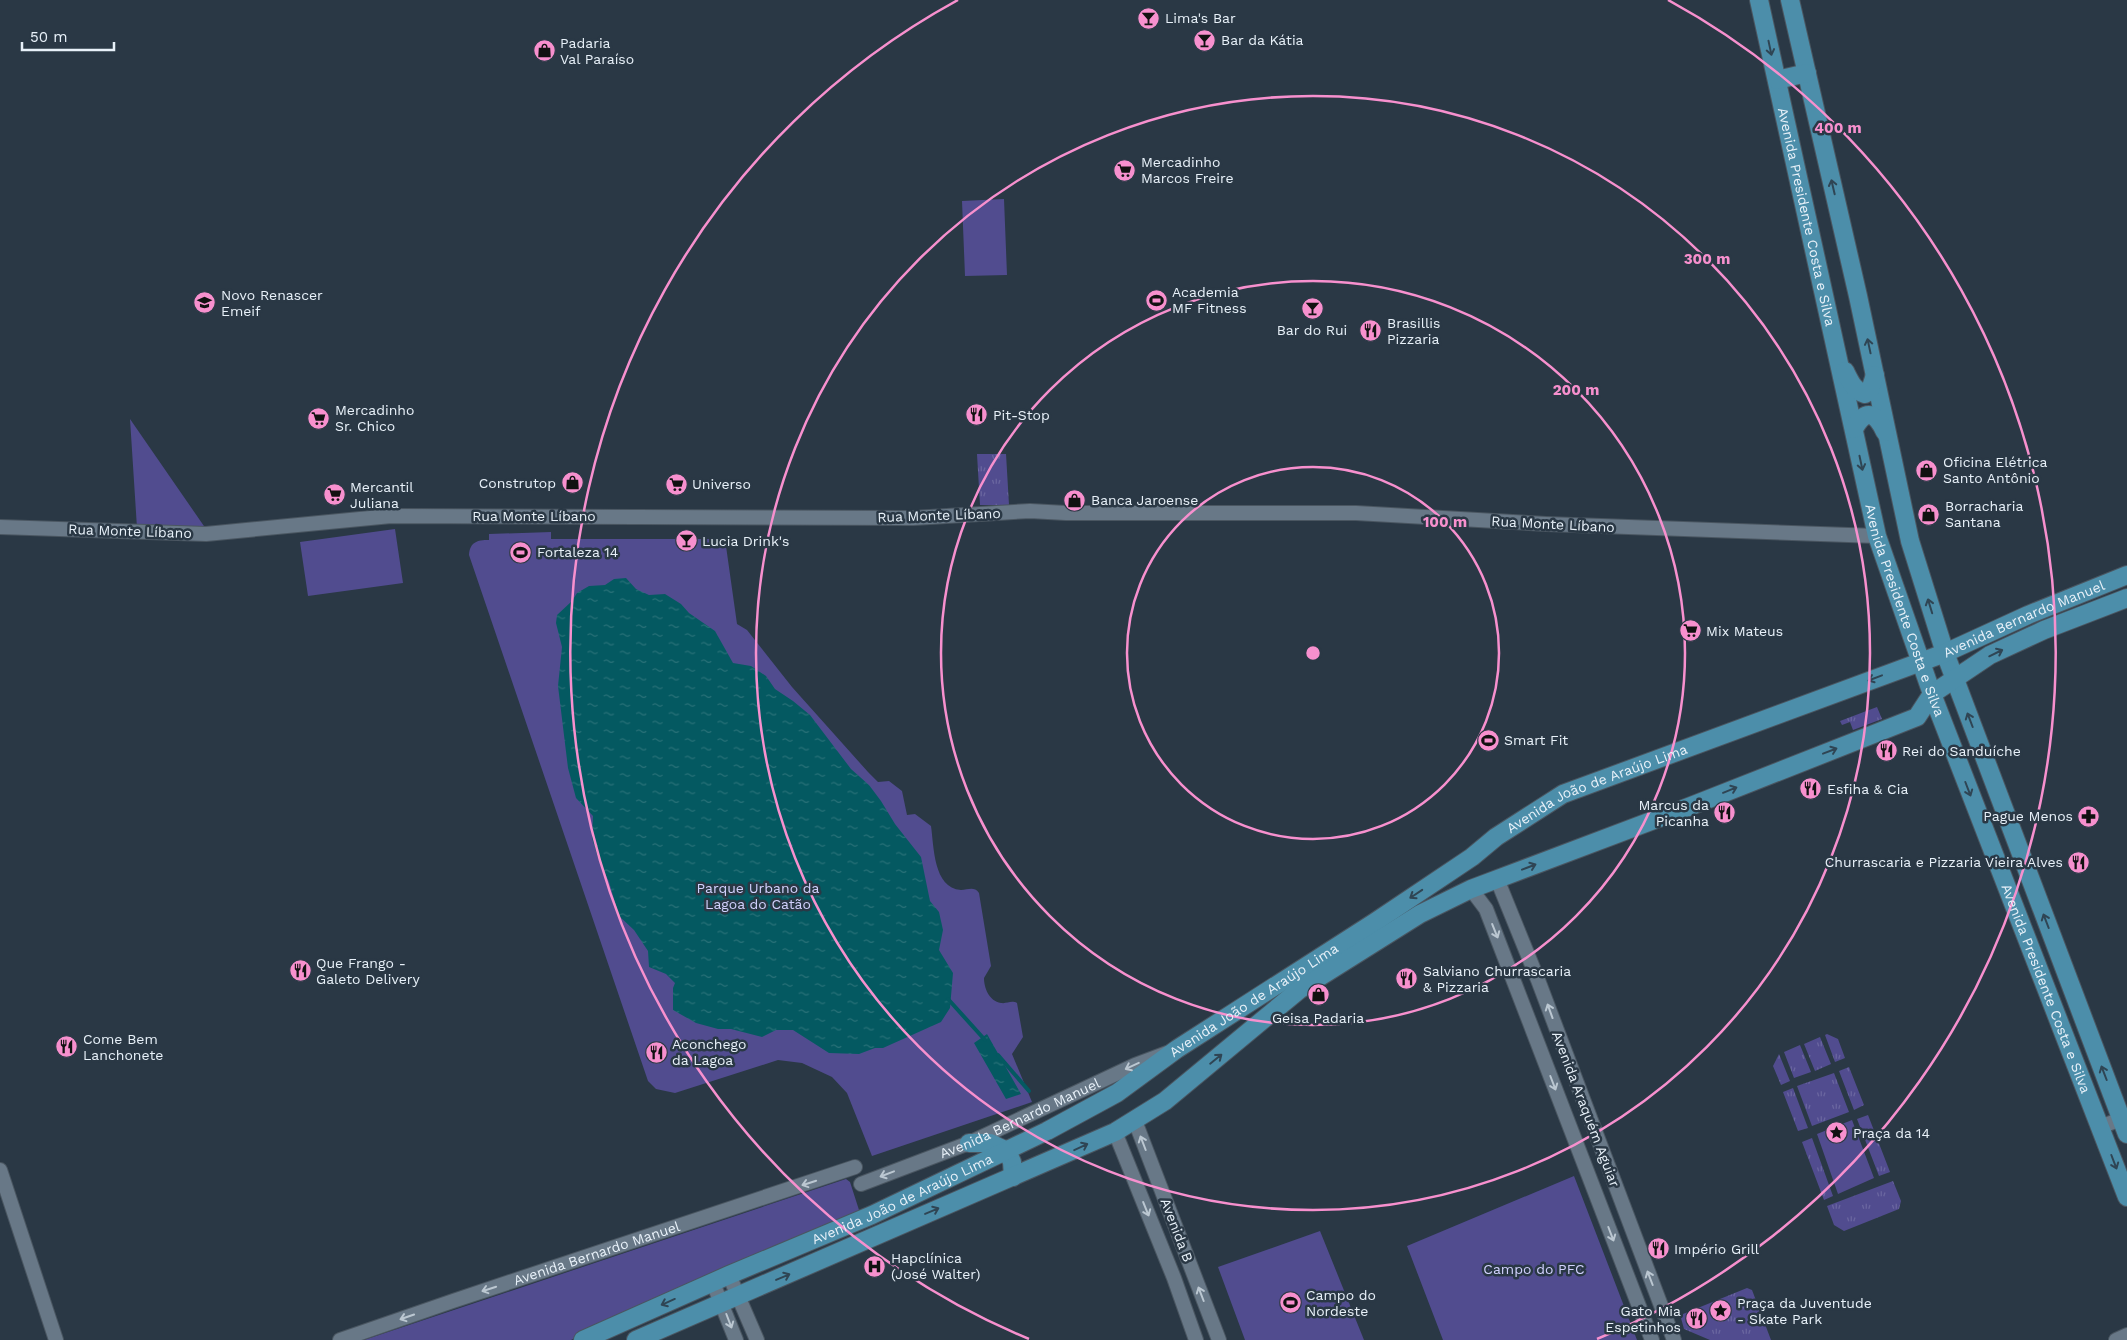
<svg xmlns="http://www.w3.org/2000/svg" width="2127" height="1340" font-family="'Work Sans',sans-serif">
  <defs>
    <pattern id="grass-tufts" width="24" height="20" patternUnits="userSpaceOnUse" patternTransform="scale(1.25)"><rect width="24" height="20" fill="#514c8f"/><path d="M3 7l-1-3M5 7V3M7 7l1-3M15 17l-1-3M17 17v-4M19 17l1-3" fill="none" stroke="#6a66a0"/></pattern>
    <pattern id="water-ripples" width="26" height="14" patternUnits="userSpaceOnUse" patternTransform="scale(1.25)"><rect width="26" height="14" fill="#045961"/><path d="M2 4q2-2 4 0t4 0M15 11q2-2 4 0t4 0" fill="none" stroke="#297178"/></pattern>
  </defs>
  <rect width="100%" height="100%" fill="#2a3845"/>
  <!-- grass -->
  <path fill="url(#grass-tufts)" d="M 977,454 L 1006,454 L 1009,505 L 980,505 Z
    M 1877,707 L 1882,719 L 1853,730 L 1850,722 L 1842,725 L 1840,721 Z
    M 1827,1034 L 1838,1039 L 1845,1058 L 1835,1062 L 1825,1035 Z
    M 1820,1037 L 1831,1064 L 1815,1071 L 1804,1044 Z
    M 1800,1045 L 1811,1072 L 1794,1078 L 1784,1052 Z
    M 1779,1054 L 1790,1081 L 1781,1085 L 1773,1066 Z
    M 1849,1067 L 1864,1105 L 1854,1110 L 1839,1071 Z
    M 1834,1073 L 1849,1112 L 1812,1126 L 1797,1086 Z
    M 1793,1088 L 1808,1128 L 1798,1131 L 1783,1092 Z
    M 1868,1115 L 1890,1172 L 1879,1176 L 1857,1119 Z
    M 1812,1138 L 1833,1196 L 1824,1200 L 1802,1142 Z
    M 1893,1181 L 1901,1201 L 1899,1209 L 1844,1231 L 1834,1225 L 1827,1206 Z
    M 1747,1288 L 1752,1290 L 1771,1340 L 1710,1340 L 1684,1329 L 1681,1318 L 1683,1314 Z"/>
  <!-- park -->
  <path fill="#514c8f" d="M 1004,199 L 1007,275 L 965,276 L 962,201 Z
    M 130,419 L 206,529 L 137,528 Z
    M 395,529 L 403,583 L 308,596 L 300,542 Z
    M 551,532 L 551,539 L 725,539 L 737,624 L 747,630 L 792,687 L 868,772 L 878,782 L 889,781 L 902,791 L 907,815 L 915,814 L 931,826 C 934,846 933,888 961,890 C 968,890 974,886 979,893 L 991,966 L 984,978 C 984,988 989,1001 1001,1003 C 1007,1004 1011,1000 1017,1003 L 1023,1037 L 1012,1054 L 1032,1102 L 872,1156 L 847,1093 L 832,1077 L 802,1063 L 778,1060 L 675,1093 L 656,1089 L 648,1081 L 469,555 C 470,542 477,540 489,540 L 489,534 Z
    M 1852,1120 L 1874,1178 L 1838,1194 L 1817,1134 Z
    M 1574,1176 L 1637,1340 L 1443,1340 L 1407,1246 Z
    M 846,1179 L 850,1182 L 859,1210 L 857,1214 L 571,1340 L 364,1340 Z
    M 1320,1231 L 1364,1340 L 1245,1340 L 1218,1267 Z"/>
  <!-- water -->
  <path fill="url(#water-ripples)" d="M 626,578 L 636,589 L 649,595 L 665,594 L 681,604 L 689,613 L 715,631 L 733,663 L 751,666 L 766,676 L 775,689 L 793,701 L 810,715 L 851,769 L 869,785 L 881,801 L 895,824 L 921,857 L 930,901 L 939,912 L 943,930 L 939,950 L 953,973 L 950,1008 L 941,1022 L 883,1048 L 875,1048 L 859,1054 L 829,1053 L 793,1030 L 776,1030 L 762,1037 L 731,1029 L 718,1029 L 696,1023 L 673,1010 L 673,988 L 675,983 L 666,974 L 649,967 L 648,951 L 634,930 L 619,916 L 609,882 L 598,858 L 592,838 L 593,816 L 576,798 L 568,768 L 558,686 L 562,647 L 556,623 L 557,615 L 572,601 L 577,593 L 589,586 L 605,585 L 614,579 Z
    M 987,1034 L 1021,1094 L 1006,1099 L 974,1043 Z"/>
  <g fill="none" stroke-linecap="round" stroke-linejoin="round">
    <!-- stream -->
    <path stroke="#045961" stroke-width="4" d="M 948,999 L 985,1040
      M 998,1055 L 1029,1091"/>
    <defs>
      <g id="tertiary">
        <path d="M 0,527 L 206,534 L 391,516 L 913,518 L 1030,511 L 1066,513 L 1356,513 L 1546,524 L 1877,536"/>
        <path d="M 1497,879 L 1538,980 L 1674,1340"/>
        <path d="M 1471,889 L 1486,909 L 1652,1340"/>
        <path d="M 1135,1121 L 1219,1340"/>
        <path d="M 2100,1127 L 2121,1119 L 2127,1121"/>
        <path d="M 1115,1132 L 1174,1278 L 1196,1340"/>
        <path d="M 0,1170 L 56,1340"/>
        <path id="s1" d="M 861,1184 L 969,1143 L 1135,1065 L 1167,1053"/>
        <path d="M 729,1275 L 757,1340"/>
        <path d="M 713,1283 L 736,1340"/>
        <path id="s2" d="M 340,1340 L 453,1301 L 855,1167"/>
        <path d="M 2116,1340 L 2127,1335"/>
      </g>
      <g id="primary">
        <path id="s3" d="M 1759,0 L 1877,536 L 1932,694 L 2127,1197"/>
        <path d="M 1790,0 L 1858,296 L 1910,541 L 1945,653 L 2127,1134"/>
        <path d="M 1777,80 L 1807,73"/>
        <path d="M 1845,371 C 1850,381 1854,391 1865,394 L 1870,390 L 1875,375"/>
        <path d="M 1854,429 C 1865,408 1876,412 1885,432"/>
        <path d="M 969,1143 L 990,1143 L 1007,1151 L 1012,1162 L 1013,1177"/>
        <path id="s4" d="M 583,1340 L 729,1275 L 872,1215 L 1047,1131 L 1117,1093 L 1177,1049 L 1375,922 L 1472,857 L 1496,837 L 1563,794 L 1945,653 L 2028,615 L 2127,575"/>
        <path d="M 636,1340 L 1115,1132 L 1165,1101 L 1299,990 L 1420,914 L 1471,889 L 1691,806 L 1917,717 L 1932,694 L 1990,655 L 2044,630 L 2127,598"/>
      </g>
    </defs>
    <!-- tertiary casing -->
    <use href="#tertiary" stroke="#4a5661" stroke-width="16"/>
    <!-- primary casing -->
    <use href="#primary" stroke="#4a5661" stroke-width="20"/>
    <!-- tertiary -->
    <use href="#tertiary" stroke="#687887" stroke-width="14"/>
    <!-- primary -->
    <use href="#primary" stroke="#4c8eaa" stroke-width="18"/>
  </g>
  <!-- one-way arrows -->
  <defs><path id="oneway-shaft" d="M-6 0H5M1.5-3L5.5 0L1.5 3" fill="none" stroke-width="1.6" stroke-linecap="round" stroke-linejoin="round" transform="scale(1.25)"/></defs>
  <g stroke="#2f4554">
    <use href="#oneway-shaft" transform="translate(1770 48) rotate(78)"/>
    <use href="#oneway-shaft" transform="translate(1833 187) rotate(-103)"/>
    <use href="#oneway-shaft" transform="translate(1869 346) rotate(-102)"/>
    <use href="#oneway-shaft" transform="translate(1861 463) rotate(78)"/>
    <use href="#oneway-shaft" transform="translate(1930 606) rotate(-107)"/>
    <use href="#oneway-shaft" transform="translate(1996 653) rotate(-26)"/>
    <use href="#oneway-shaft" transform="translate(1875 678) rotate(159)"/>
    <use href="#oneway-shaft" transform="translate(1970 720) rotate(-111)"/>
    <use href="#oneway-shaft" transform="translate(1830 751) rotate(-21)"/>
    <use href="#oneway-shaft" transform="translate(1968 789) rotate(69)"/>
    <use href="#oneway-shaft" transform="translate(1730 790) rotate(-22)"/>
    <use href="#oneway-shaft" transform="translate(1529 867) rotate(-21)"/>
    <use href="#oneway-shaft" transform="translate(1416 894) rotate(146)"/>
    <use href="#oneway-shaft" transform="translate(2046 921) rotate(-111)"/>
    <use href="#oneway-shaft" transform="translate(1216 1059) rotate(-39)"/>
    <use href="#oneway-shaft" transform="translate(2104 1073) rotate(-111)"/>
    <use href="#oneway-shaft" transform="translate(1081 1147) rotate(-25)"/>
    <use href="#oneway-shaft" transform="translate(2114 1162) rotate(69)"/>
    <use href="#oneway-shaft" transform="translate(932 1211) rotate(-23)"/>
    <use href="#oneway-shaft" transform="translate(783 1277) rotate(-23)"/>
    <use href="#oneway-shaft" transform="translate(668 1302) rotate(156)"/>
  </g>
  <g stroke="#bbc7d1">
    <use href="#oneway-shaft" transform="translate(1495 931) rotate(68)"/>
    <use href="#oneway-shaft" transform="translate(1550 1011) rotate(-110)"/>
    <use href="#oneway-shaft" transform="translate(1132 1066) rotate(155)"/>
    <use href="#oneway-shaft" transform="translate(1553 1083) rotate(69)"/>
    <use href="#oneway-shaft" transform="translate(1143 1143) rotate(-111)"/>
    <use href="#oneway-shaft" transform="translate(887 1174) rotate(159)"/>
    <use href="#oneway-shaft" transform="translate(809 1183) rotate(162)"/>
    <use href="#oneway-shaft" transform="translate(1146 1209) rotate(68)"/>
    <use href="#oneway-shaft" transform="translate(1611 1234) rotate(69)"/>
    <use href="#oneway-shaft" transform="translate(1650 1278) rotate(-111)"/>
    <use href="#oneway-shaft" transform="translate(489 1289) rotate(162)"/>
    <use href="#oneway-shaft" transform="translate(1201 1294) rotate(-111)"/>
    <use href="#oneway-shaft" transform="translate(407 1317) rotate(161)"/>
    <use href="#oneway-shaft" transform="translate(729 1321) rotate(69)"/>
  </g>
  <!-- distance rings -->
  <g fill="none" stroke="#f790ce" stroke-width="2.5">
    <circle cx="1313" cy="653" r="186"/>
    <circle cx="1313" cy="653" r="372"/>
    <circle cx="1313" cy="653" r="557"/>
    <path d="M1029 1339A743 743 0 0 1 958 0M1668 0A743 743 0 0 1 1597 1339"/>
  </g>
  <!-- icons -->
  <defs>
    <symbol id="bar-disc" viewBox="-11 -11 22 22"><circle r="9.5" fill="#f790ce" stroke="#2a3845"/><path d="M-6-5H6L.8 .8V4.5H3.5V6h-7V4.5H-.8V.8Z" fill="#111"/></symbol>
    <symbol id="shop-disc" viewBox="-11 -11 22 22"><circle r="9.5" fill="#f790ce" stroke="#2a3845"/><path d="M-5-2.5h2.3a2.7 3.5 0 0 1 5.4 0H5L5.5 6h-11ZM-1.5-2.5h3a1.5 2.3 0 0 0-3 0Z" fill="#111"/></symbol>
    <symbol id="supermarket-disc" viewBox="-11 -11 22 22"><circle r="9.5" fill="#f790ce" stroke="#2a3845"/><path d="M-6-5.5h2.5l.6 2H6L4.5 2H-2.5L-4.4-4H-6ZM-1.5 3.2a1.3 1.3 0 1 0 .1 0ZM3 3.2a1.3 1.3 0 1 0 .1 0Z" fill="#111"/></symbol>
    <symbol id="stadium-disc" viewBox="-11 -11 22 22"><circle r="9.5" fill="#f790ce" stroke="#2a3845"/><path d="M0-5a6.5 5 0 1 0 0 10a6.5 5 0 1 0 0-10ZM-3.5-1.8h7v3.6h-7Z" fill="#111"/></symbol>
    <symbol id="school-disc" viewBox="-11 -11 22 22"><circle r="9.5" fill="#f790ce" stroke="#2a3845"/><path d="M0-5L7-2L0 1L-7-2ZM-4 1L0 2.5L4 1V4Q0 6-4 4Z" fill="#111"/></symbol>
    <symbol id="restaurant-disc" viewBox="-11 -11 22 22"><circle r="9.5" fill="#f790ce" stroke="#2a3845"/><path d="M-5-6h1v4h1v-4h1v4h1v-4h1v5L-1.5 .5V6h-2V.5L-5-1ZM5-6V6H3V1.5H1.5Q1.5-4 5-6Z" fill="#111"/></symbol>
    <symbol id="pharmacy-disc" viewBox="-11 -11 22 22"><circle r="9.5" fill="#f790ce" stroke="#2a3845"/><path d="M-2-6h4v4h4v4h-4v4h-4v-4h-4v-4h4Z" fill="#111"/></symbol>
    <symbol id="sight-disc" viewBox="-11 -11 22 22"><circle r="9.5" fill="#f790ce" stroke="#2a3845"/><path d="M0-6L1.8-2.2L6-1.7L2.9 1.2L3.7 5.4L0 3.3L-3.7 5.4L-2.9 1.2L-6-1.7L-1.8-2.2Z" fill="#111"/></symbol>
    <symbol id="hospital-disc" viewBox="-11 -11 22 22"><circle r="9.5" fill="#f790ce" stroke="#2a3845"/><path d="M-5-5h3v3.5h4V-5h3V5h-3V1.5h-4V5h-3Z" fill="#111"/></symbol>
  </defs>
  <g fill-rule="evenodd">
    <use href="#bar-disc" x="1136" y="6" width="25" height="25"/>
    <use href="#bar-disc" x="1192" y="28" width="25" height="25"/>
    <use href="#shop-disc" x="532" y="38" width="25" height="25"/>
    <use href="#supermarket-disc" x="1112" y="158" width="25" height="25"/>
    <use href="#stadium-disc" x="1144" y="288" width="25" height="25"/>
    <use href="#school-disc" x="192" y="290" width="25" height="25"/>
    <use href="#bar-disc" x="1300" y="296" width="25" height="25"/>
    <use href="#restaurant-disc" x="1358" y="318" width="25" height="25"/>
    <use href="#restaurant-disc" x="964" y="402" width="25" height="25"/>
    <use href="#supermarket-disc" x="306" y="406" width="25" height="25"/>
    <use href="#shop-disc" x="1914" y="458" width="25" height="25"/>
    <use href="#shop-disc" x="560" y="470" width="25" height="25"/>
    <use href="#supermarket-disc" x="664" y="472" width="25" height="25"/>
    <use href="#supermarket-disc" x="322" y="482" width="25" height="25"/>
    <use href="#shop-disc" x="1062" y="488" width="25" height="25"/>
    <use href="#shop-disc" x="1916" y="502" width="25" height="25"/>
    <use href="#bar-disc" x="674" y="528" width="25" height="25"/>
    <use href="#stadium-disc" x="508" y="540" width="25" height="25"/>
    <use href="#supermarket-disc" x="1678" y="618" width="25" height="25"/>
    <use href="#stadium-disc" x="1476" y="728" width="25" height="25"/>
    <use href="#restaurant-disc" x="1874" y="738" width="25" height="25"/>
    <use href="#restaurant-disc" x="1798" y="776" width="25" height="25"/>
    <use href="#restaurant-disc" x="1712" y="800" width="25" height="25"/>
    <use href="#pharmacy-disc" x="2076" y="804" width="25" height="25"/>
    <use href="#restaurant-disc" x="2066" y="850" width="25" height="25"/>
    <use href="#restaurant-disc" x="288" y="958" width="25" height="25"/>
    <use href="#restaurant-disc" x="1394" y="966" width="25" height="25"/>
    <use href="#shop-disc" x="1306" y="982" width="25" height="25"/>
    <use href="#restaurant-disc" x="54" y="1034" width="25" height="25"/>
    <use href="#restaurant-disc" x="644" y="1040" width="25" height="25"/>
    <use href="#sight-disc" x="1824" y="1120" width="25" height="25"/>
    <use href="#restaurant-disc" x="1646" y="1236" width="25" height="25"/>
    <use href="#hospital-disc" x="862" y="1254" width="25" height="25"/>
    <use href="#stadium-disc" x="1278" y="1290" width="25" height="25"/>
    <use href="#sight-disc" x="1708" y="1298" width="25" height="25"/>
    <use href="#restaurant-disc" x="1684" y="1306" width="25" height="25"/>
  </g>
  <g text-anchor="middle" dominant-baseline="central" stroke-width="5" stroke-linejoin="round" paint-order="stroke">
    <!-- poi labels -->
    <g font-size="14" fill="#e8f1f9" stroke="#2a3845" text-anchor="start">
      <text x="1165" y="18">Lima's Bar</text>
      <text x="1221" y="40">Bar da Kátia</text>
      <text x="560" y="43">Padaria<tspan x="560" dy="16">Val Paraíso</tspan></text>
      <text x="1141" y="162">Mercadinho<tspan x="1141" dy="16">Marcos Freire</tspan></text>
      <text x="1172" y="292">Academia<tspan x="1172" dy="16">MF Fitness</tspan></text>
      <text x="221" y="295">Novo Renascer<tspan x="221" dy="16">Emeif</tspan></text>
      <text x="1387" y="323">Brasillis<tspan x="1387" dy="16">Pizzaria</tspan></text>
      <text x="1312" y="330" text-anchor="middle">Bar do Rui</text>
      <text x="335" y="410">Mercadinho<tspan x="335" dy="16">Sr. Chico</tspan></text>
      <text x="993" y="415">Pit-Stop</text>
      <text x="1943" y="462">Oficina Elétrica<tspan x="1943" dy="16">Santo Antônio</tspan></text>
      <text x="556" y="483" text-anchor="end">Construtop</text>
      <text x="692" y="484">Universo</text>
      <text x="350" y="487">Mercantil<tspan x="350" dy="16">Juliana</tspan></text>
      <text x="1091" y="500">Banca Jaroense</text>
      <text x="1945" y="506">Borracharia<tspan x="1945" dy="16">Santana</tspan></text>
      <text x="702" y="541">Lucia Drink's</text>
      <text x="537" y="552">Fortaleza 14</text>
      <text x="1706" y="631">Mix Mateus</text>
      <text x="1504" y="740">Smart Fit</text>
      <text x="1902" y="751">Rei do Sanduíche</text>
      <text x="1827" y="789">Esfiha &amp; Cia</text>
      <text x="1709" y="805" text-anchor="end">Marcus da<tspan x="1709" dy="16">Picanha</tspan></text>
      <text x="2073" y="816" text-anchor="end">Pague Menos</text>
      <text x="2063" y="862" text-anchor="end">Churrascaria e Pizzaria Vieira Alves</text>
      <text x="316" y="963">Que Frango -<tspan x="316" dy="16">Galeto Delivery</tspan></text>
      <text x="1423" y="971">Salviano Churrascaria<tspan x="1423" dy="16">&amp; Pizzaria</tspan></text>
      <text x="1318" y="1018" text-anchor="middle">Geisa Padaria</text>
      <text x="83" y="1039">Come Bem<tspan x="83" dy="16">Lanchonete</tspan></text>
      <text x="672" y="1044">Aconchego<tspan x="672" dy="16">da Lagoa</tspan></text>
      <text x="1853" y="1133">Praça da 14</text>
      <text x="1674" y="1249">Império Grill</text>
      <text x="891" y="1258">Hapclínica<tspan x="891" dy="16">(José Walter)</tspan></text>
      <text x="1306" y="1295">Campo do<tspan x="1306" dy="16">Nordeste</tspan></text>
      <text x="1737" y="1303">Praça da Juventude<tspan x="1737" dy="16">- Skate Park</tspan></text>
      <text x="1681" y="1311" text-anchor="end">Gato Mia<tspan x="1681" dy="16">Espetinhos</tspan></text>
    </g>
    <!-- street labels -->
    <g font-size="14" fill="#e8f1f9" stroke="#2a3845">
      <text stroke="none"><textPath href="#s3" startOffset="222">Avenida Presidente Costa e Silva</textPath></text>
      <text transform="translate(939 515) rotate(-2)">Rua Monte Líbano</text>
      <text x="534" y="516">Rua Monte Líbano</text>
      <text transform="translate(1553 524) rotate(3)">Rua Monte Líbano</text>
      <text transform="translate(130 531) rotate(2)">Rua Monte Líbano</text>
      <text stroke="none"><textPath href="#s3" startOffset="628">Avenida Presidente Costa e Silva</textPath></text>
      <text stroke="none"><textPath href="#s4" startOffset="1619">Avenida Bernardo Manuel</textPath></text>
      <text stroke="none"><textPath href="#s4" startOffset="1159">Avenida João de Araújo Lima</textPath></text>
      <text stroke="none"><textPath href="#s3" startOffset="1032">Avenida Presidente Costa e Silva</textPath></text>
      <text stroke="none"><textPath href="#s4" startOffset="754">Avenida João de Araújo Lima</textPath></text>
      <text transform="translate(1586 1109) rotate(69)">Avenida Araquém Aguiar</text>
      <text stroke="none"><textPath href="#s1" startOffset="172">Avenida Bernardo Manuel</textPath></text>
      <text stroke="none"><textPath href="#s4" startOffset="349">Avenida João de Araújo Lima</textPath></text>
      <text transform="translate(1177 1230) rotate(69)">Avenida B</text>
      <text stroke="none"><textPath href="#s2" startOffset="271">Avenida Bernardo Manuel</textPath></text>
    </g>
    <!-- park labels -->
    <g font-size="14" fill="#d2d2fe" stroke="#2a3845">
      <text x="758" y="888">Parque Urbano da<tspan x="758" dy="16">Lagoa do Catão</tspan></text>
      <text x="1534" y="1269">Campo do PFC</text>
    </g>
  </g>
  <circle cx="1313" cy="653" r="8" fill="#f790ce" stroke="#2a3845" stroke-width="2.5"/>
  <g font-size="15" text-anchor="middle" font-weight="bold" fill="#f790ce" stroke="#2a3845" stroke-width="5" stroke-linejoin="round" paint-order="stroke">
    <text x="1838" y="133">400 m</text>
    <text x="1707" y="264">300 m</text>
    <text x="1576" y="395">200 m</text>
    <text x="1445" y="527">100 m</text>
  </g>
  <!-- scale -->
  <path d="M22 42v8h92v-8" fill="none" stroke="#e8f1f9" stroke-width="2.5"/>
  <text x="30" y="42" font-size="15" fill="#e8f1f9" stroke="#2a3845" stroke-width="4" paint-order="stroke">50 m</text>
</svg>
